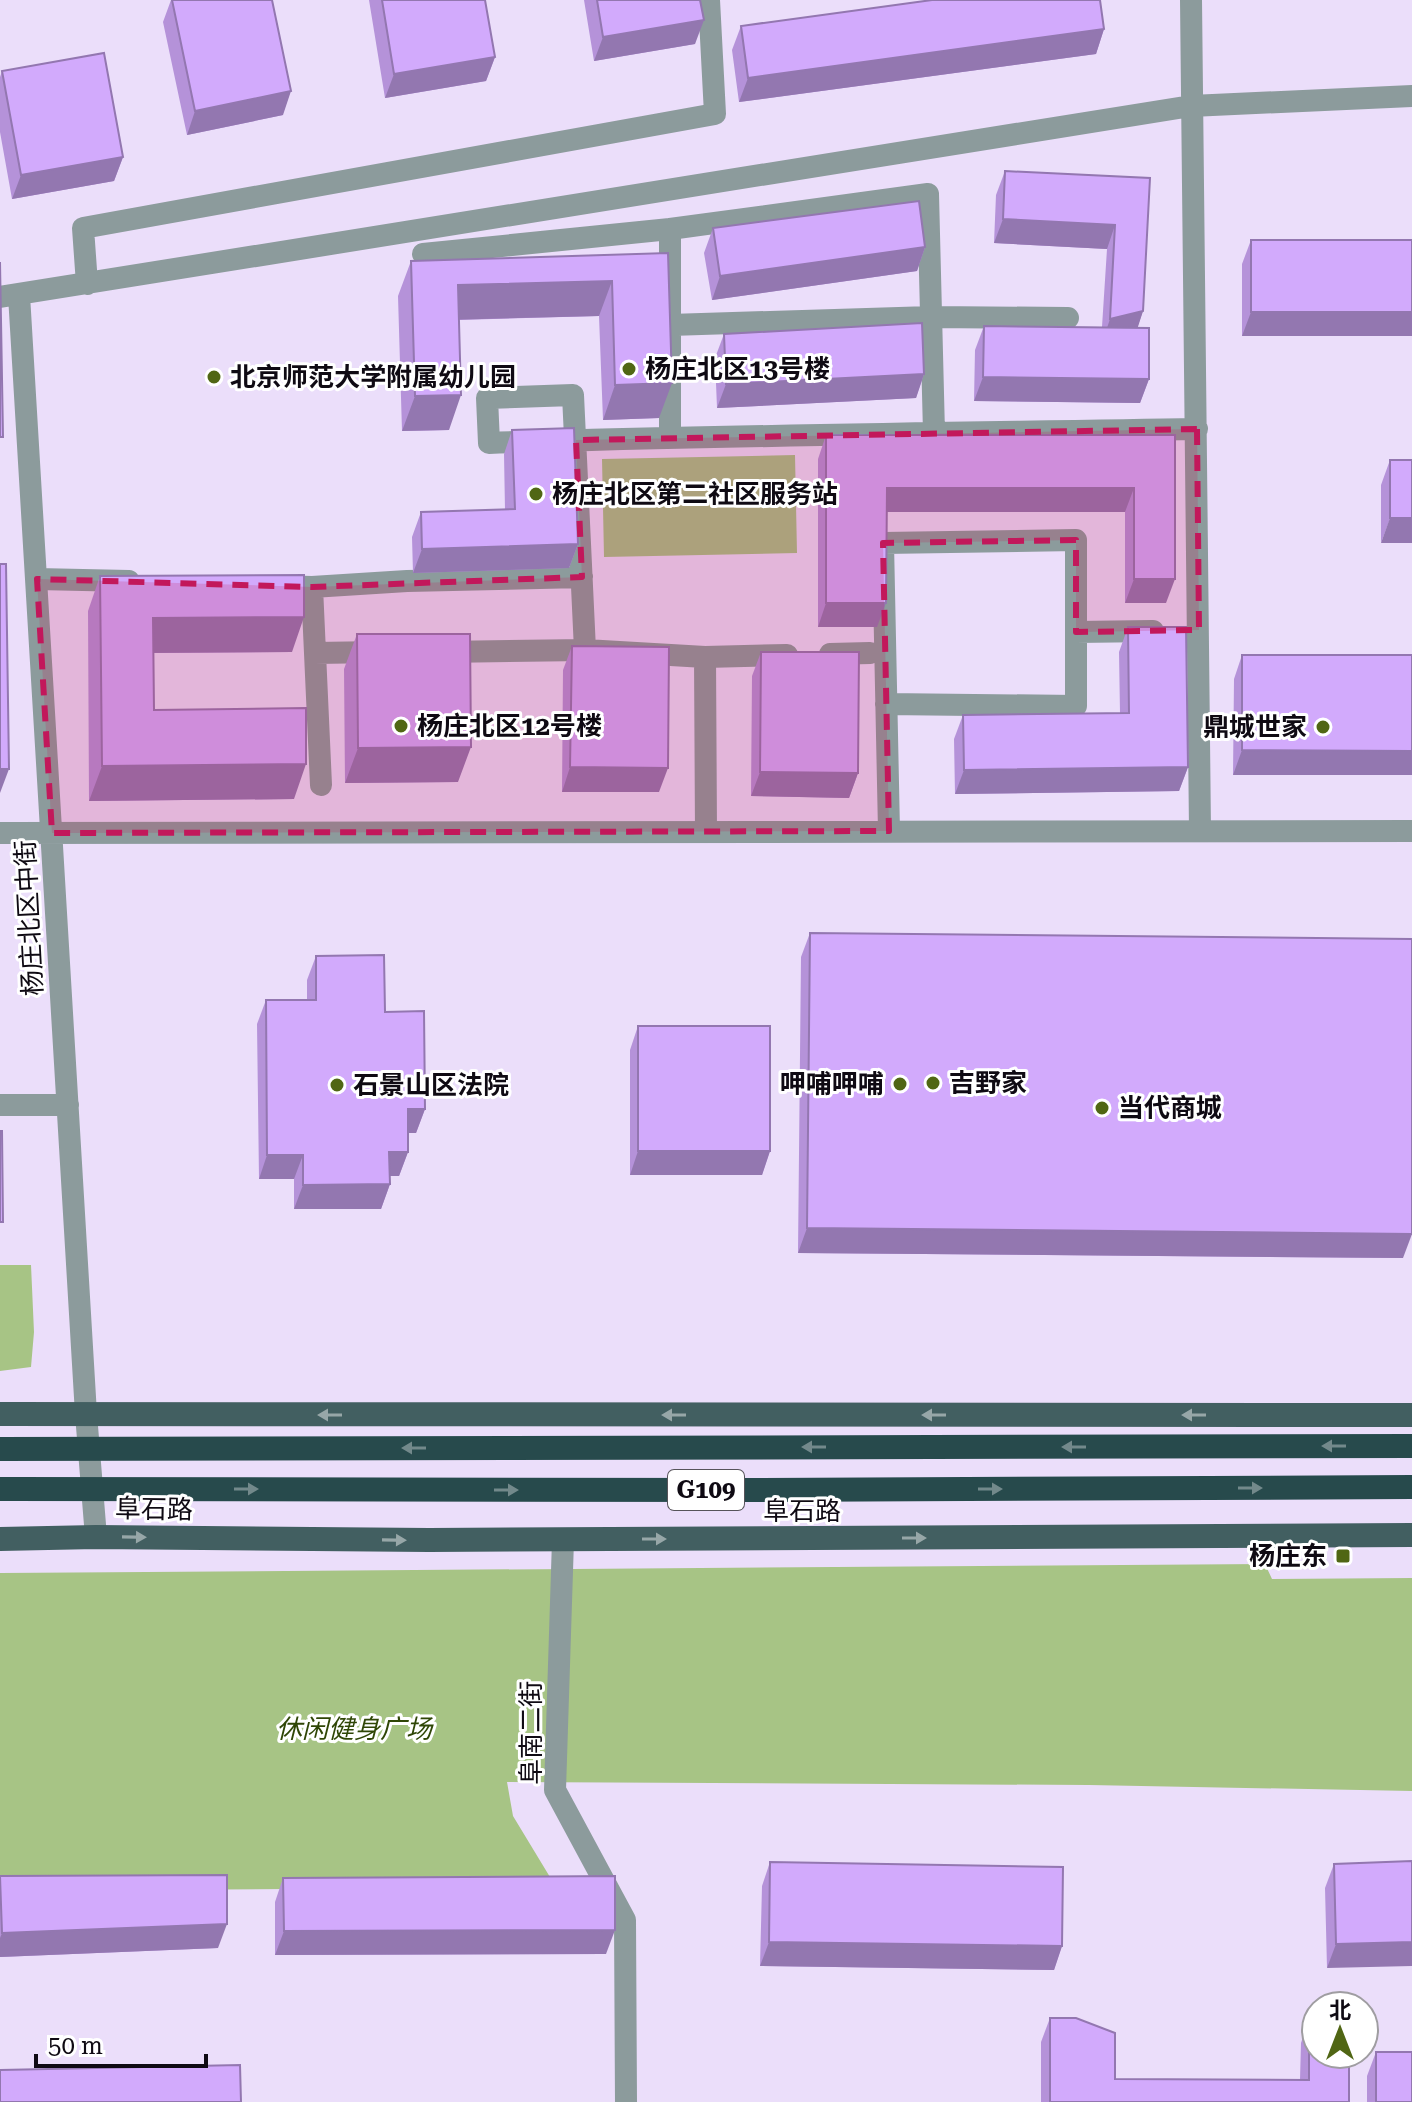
<svg xmlns="http://www.w3.org/2000/svg" width="1412" height="2102" font-family="'Roboto Serif','Noto Sans SC',serif">
  <rect width="100%" height="100%" fill="#ebdefa"/>
  <!-- green -->
  <path fill="#a7c485" d="M 795,455 L 797,553 L 604,557 L 602,459 Z
    M 0,1265 L 31,1265 L 34,1332 L 31,1367 L 0,1371 Z
    M 1265,1564 L 1272,1579 L 1412,1578 L 1412,1791 L 1089,1785 L 507,1782 L 513,1816 L 556,1887 L 0,1891 L 0,1573 Z"/>
  <g fill="none" stroke-linecap="round" stroke-linejoin="round">
    <!-- minor -->
    <path stroke="#8c9b9c" stroke-width="22" d="M 1191,0 L 1200,831
      M 670,229 L 928,194 L 934,433
      M 423,254 L 670,229 L 670,438
      M 87,284 L 83,228 L 715,114 L 709,0
      M 19,295 L 86,1414 L 96,1537
      M 0,297 L 1191,106 L 1412,96
      M 670,325 L 931,317 L 1068,318
      M 37,579 L 129,581
      M 275,586 L 312,587 L 315,653
      M 312,587 L 407,581 L 582,577
      M 1076,632 L 1153,631
      M 442,652 L 585,650
      M 830,654 L 870,653
      M 705,657 L 787,655
      M 886,704 L 1076,706 L 1076,540 L 883,543 L 889,831
      M 321,785 L 315,653 L 380,652
      M 706,832 L 705,657 L 585,650 L 573,395 L 487,398 L 489,443 C 725,435 961,433 1197,429
      M 0,833 L 1412,831
      M 0,1105 L 68,1105
      M 563,1540 L 555,1790 L 625,1920 L 626,2102"/>
    <!-- major -->
    <path stroke="#425f61" stroke-width="24" d="M 0,1414 L 1412,1415
      M 0,1539 L 96,1537 L 429,1540 L 1412,1535"/>
    <!-- highway-bridge -->
    <path stroke="#274a4c" stroke-width="24" d="M 0,1449 L 1412,1446
      M 0,1489 L 749,1490 L 1412,1487"/>
  </g>
  <!-- wall -->
  <path fill="#b592d9" d="M 171,0 L 272,0 L 283,115 L 187,135 L 163,22 Z
    M 369,0 L 485,0 L 495,57 L 486,81 L 385,98 Z
    M 584,0 L 700,0 L 695,44 L 594,61 Z
    M 741,26 L 1104,29 L 1096,54 L 739,102 L 732,50 Z
    M 2,71 L 123,157 L 114,181 L 12,199 L 0,132 L 0,77 Z
    M 1005,171 L 1150,178 L 1143,311 L 1137,328 L 1149,379 L 1140,403 L 974,401 L 975,350 L 984,326 L 1102,327 L 1107,249 L 994,243 L 996,195 Z
    M 713,228 L 925,247 L 917,271 L 712,300 L 704,253 Z
    M 1251,240 L 1412,240 L 1412,336 L 1242,336 L 1242,264 Z
    M 668,253 L 659,418 L 603,420 L 599,316 L 459,320 L 449,430 L 402,431 L 398,296 L 411,261 Z
    M 724,334 L 924,374 L 916,398 L 717,408 L 715,358 Z
    M 512,430 L 578,544 L 569,568 L 413,573 L 412,537 L 421,512 L 505,510 L 504,454 Z
    M 826,435 L 1175,435 L 1166,603 L 1125,603 L 1125,512 L 886,512 L 877,627 L 818,627 L 818,459 Z
    M 1390,460 L 1412,460 L 1381,543 L 1381,485 Z
    M 100,576 L 292,652 L 153,653 L 154,710 L 294,799 L 89,801 L 88,611 Z
    M 1128,627 L 1188,767 L 1179,791 L 955,794 L 954,739 L 963,715 L 1120,713 L 1119,652 Z
    M 357,634 L 458,782 L 345,783 L 344,669 Z
    M 572,646 L 659,792 L 562,792 L 563,670 Z
    M 761,652 L 858,773 L 849,798 L 751,796 L 752,676 Z
    M 1242,655 L 1412,655 L 1233,775 L 1234,679 Z
    M 810,933 L 1403,1258 L 798,1253 L 801,957 Z
    M 316,956 L 385,1012 L 425,1109 L 416,1133 L 408,1133 L 408,1152 L 399,1176 L 390,1176 L 390,1184 L 381,1209 L 294,1209 L 294,1179 L 259,1179 L 257,1024 L 266,1000 L 307,1000 L 307,980 Z
    M 638,1026 L 770,1151 L 762,1175 L 630,1175 L 630,1050 Z
    M 1412,1861 L 1327,1968 L 1325,1888 L 1334,1864 Z
    M 770,1862 L 1062,1946 L 1054,1970 L 760,1966 L 762,1886 Z
    M 0,1876 L 218,1948 L 0,1957 Z
    M 283,1878 L 606,1954 L 275,1955 L 275,1902 Z
    M 1050,2018 L 1115,2079 L 1300,2080 L 1301,2043 L 1309,2019 L 1349,2102 L 1041,2102 L 1041,2042 Z
    M 1376,2052 L 1412,2102 L 1367,2102 L 1367,2076 Z"/>
  <!-- shaded-wall -->
  <path fill="#9377b0" d="M 704,20 L 695,44 L 594,61 L 603,37 Z
    M 1104,29 L 1096,54 L 739,102 L 748,78 Z
    M 495,57 L 486,81 L 385,98 L 394,74 Z
    M 291,91 L 283,115 L 187,135 L 195,111 Z
    M 123,157 L 114,181 L 12,199 L 21,175 Z
    M 1003,219 L 1115,225 L 1107,249 L 994,243 Z
    M 925,247 L 917,271 L 712,300 L 720,276 Z
    M 612,281 L 599,316 L 445,320 L 458,285 Z
    M 1143,311 L 1135,336 L 1102,343 L 1110,319 Z
    M 1251,312 L 1412,312 L 1412,336 L 1242,336 Z
    M 924,374 L 916,398 L 717,408 L 726,384 Z
    M 983,377 L 1149,379 L 1140,403 L 974,401 Z
    M 672,383 L 659,418 L 603,420 L 615,385 Z
    M 461,395 L 449,430 L 402,431 L 415,396 Z
    M 887,488 L 1134,488 L 1125,512 L 878,512 Z
    M 1390,518 L 1412,518 L 1412,543 L 1381,543 Z
    M 578,544 L 569,568 L 413,573 L 422,549 Z
    M 1134,579 L 1175,579 L 1166,603 L 1125,603 Z
    M 826,603 L 886,603 L 877,627 L 818,627 Z
    M 304,617 L 292,652 L 140,653 L 153,618 Z
    M 471,747 L 458,782 L 345,783 L 358,748 Z
    M 1242,750 L 1412,751 L 1412,775 L 1233,775 Z
    M 306,764 L 294,799 L 89,801 L 102,766 Z
    M 570,767 L 668,768 L 659,792 L 562,792 Z
    M 1188,767 L 1179,791 L 955,794 L 964,770 Z
    M 0,769 L 9,769 L 0,793 Z
    M 760,772 L 858,773 L 849,798 L 751,796 Z
    M 408,1109 L 425,1109 L 416,1133 L 399,1133 Z
    M 638,1151 L 770,1151 L 762,1175 L 630,1175 Z
    M 389,1152 L 408,1152 L 399,1176 L 381,1176 Z
    M 267,1155 L 303,1155 L 294,1179 L 259,1179 Z
    M 390,1184 L 381,1209 L 294,1209 L 303,1185 Z
    M 807,1228 L 1412,1234 L 1403,1258 L 798,1253 Z
    M 227,1924 L 218,1948 L 0,1957 L 0,1938 L 2,1933 Z
    M 615,1930 L 606,1954 L 275,1955 L 284,1931 Z
    M 769,1942 L 1062,1946 L 1054,1970 L 760,1966 Z
    M 1412,1942 L 1412,1966 L 1327,1968 L 1336,1944 Z"/>
  <!-- building -->
  <path fill="#d2aafc" stroke="#9377b0" stroke-width="2" d="M 172,0 L 272,0 L 291,91 L 195,111 Z
    M 382,0 L 485,0 L 495,57 L 394,74 Z
    M 597,0 L 700,0 L 704,20 L 603,37 Z
    M 932,0 L 1100,0 L 1104,29 L 748,78 L 741,26 Z
    M 104,53 L 123,157 L 21,175 L 2,71 Z
    M 1005,171 L 1150,178 L 1143,311 L 1110,319 L 1115,225 L 1003,219 Z
    M 919,201 L 925,247 L 720,276 L 713,228 Z
    M 1251,240 L 1412,240 L 1412,312 L 1251,312 Z
    M 668,253 L 672,383 L 615,385 L 612,281 L 458,285 L 461,395 L 415,396 L 411,261 Z
    M 0,262 L 3,437 L 0,437 Z
    M 922,323 L 924,374 L 726,384 L 724,334 Z
    M 984,326 L 1149,328 L 1149,379 L 983,377 Z
    M 574,428 L 578,544 L 422,549 L 421,512 L 515,509 L 512,430 Z
    M 826,435 L 1175,435 L 1175,579 L 1134,579 L 1134,488 L 887,488 L 886,603 L 826,603 Z
    M 1390,460 L 1412,460 L 1412,518 L 1390,518 Z
    M 0,564 L 6,564 L 9,769 L 0,769 Z
    M 304,575 L 304,617 L 153,618 L 154,710 L 306,708 L 306,764 L 102,766 L 100,576 Z
    M 1128,627 L 1186,627 L 1188,767 L 964,770 L 963,715 L 1129,713 Z
    M 357,634 L 470,634 L 471,747 L 358,748 Z
    M 572,646 L 669,647 L 668,768 L 570,767 Z
    M 761,652 L 859,652 L 858,773 L 760,772 Z
    M 1242,655 L 1412,655 L 1412,751 L 1242,750 Z
    M 810,933 L 1412,939 L 1412,1234 L 807,1228 Z
    M 384,955 L 385,1012 L 424,1011 L 425,1109 L 408,1109 L 408,1152 L 389,1152 L 390,1184 L 303,1185 L 303,1155 L 267,1155 L 266,1000 L 316,1000 L 316,956 Z
    M 638,1026 L 770,1026 L 770,1151 L 638,1151 Z
    M 0,1131 L 2,1131 L 3,1222 L 0,1222 Z
    M 1412,1861 L 1412,1942 L 1336,1944 L 1334,1864 Z
    M 770,1862 L 1063,1867 L 1062,1946 L 769,1942 Z
    M 227,1875 L 227,1924 L 2,1933 L 0,1876 Z
    M 615,1876 L 615,1930 L 284,1931 L 283,1878 Z
    M 1050,2018 L 1076,2018 L 1115,2033 L 1115,2079 L 1309,2080 L 1309,2019 L 1316,2019 L 1316,2054 L 1349,2054 L 1349,2102 L 1050,2102 Z
    M 1376,2052 L 1412,2052 L 1412,2102 L 1376,2102 Z
    M 240,2065 L 241,2102 L 0,2102 L 0,2070 Z"/>
  <!-- one-way arrows -->
  <defs><path id="oneway-solid" d="M-6-.8H1V-3.2L6.5 0L1 3.2V.8H-6Z" transform="scale(2)"/></defs>
  <g fill="#97a7a8">
    <use href="#oneway-solid" transform="translate(330 1415) rotate(-180)"/>
    <use href="#oneway-solid" transform="translate(674 1415) rotate(-180)"/>
    <use href="#oneway-solid" transform="translate(934 1415) rotate(-180)"/>
    <use href="#oneway-solid" transform="translate(1194 1415) rotate(-180)"/>
    <use href="#oneway-solid" transform="translate(134 1537) rotate(1)"/>
    <use href="#oneway-solid" transform="translate(914 1538)"/>
    <use href="#oneway-solid" transform="translate(654 1539)"/>
    <use href="#oneway-solid" transform="translate(394 1540) rotate(1)"/>
  </g>
  <g fill="#73898b">
    <use href="#oneway-solid" transform="translate(1334 1446) rotate(180)"/>
    <use href="#oneway-solid" transform="translate(814 1447) rotate(180)"/>
    <use href="#oneway-solid" transform="translate(1074 1447) rotate(180)"/>
    <use href="#oneway-solid" transform="translate(414 1448) rotate(180)"/>
    <use href="#oneway-solid" transform="translate(1250 1488)"/>
    <use href="#oneway-solid" transform="translate(246 1489)"/>
    <use href="#oneway-solid" transform="translate(990 1489)"/>
    <use href="#oneway-solid" transform="translate(506 1490)"/>
  </g>
  <!-- marked area -->
  <path fill="#c2185b" fill-opacity="0.2" stroke="#c2185b" stroke-width="6" stroke-dasharray="16 10" stroke-linejoin="round" d="M 1197,429 L 1199,630 L 1076,632 L 1076,540 L 883,543 L 889,831 L 52,833 L 37,579 L 312,587 L 582,577 L 576,440 Z"/>
  <!-- markers -->
  <g fill="#506614" stroke="#fff" stroke-width="3">
    <circle cx="629" cy="369" r="8"/>
    <circle cx="214" cy="377" r="8"/>
    <circle cx="536" cy="494" r="8"/>
    <circle cx="401" cy="726" r="8"/>
    <circle cx="1323" cy="727" r="8"/>
    <circle cx="933" cy="1083" r="8"/>
    <circle cx="900" cy="1084" r="8"/>
    <circle cx="337" cy="1085" r="8"/>
    <circle cx="1102" cy="1108" r="8"/>
    <rect x="1335" y="1548" width="16" height="16" rx="4"/>
  </g>
  <g text-anchor="middle" dominant-baseline="central" stroke-width="6" stroke-linejoin="round" paint-order="stroke">
    <!-- shield labels -->
    <rect fill="#fff" stroke="#57545a" stroke-width="2" x="668" y="1470" width="76" height="40" rx="6"/>
    <g font-size="24" font-weight="bold" fill="#0f0a13">
      <text x="706" y="1490">G109</text>
    </g>
    <!-- poi labels -->
    <g font-size="26" font-weight="bold" fill="#0f0a13" stroke="#fff" text-anchor="start">
      <text x="645" y="369">杨庄北区13号楼</text>
      <text x="230" y="377">北京师范大学附属幼儿园</text>
      <text x="552" y="494">杨庄北区第二社区服务站</text>
      <text x="417" y="726">杨庄北区12号楼</text>
      <text x="1307" y="727" text-anchor="end">鼎城世家</text>
      <text x="949" y="1083">吉野家</text>
      <text x="884" y="1084" text-anchor="end">呷哺呷哺</text>
      <text x="353" y="1085">石景山区法院</text>
      <text x="1118" y="1108">当代商城</text>
      <text x="1327" y="1556" text-anchor="end">杨庄东</text>
    </g>
    <!-- street labels -->
    <g font-size="26" fill="#0f0a13" stroke="#fff">
      <text transform="translate(29 918) rotate(-93)">杨庄北区中街</text>
      <text transform="translate(154 1509) rotate(1)">阜石路</text>
      <text x="802" y="1511">阜石路</text>
      <text transform="translate(531 1733) rotate(-90)">阜南二街</text>
    </g>
    <!-- park labels -->
    <g font-size="26" font-style="italic" fill="#2f4606" stroke="#fff">
      <text x="354" y="1729">休闲健身广场</text>
    </g>
  </g>
  <!-- north arrow -->
  <g transform="translate(1340 2030)"><circle r="38" fill="#ffffff" stroke="#9f9da1" stroke-width="2"/>
  <path d="M0-6L14 30L0 20L-14 30Z" fill="#506614"/>
  <text y="-12" font-size="22" font-weight="bold" text-anchor="middle" fill="#0f0a13">北</text>
  </g>
  <!-- scale -->
  <path d="M36 2054v12h170v-12" fill="none" stroke="#0f0a13" stroke-width="4"/>
  <text x="48" y="2054" font-size="24" fill="#0f0a13" stroke="#ffffff" stroke-width="6" paint-order="stroke">50 m</text>
</svg>
